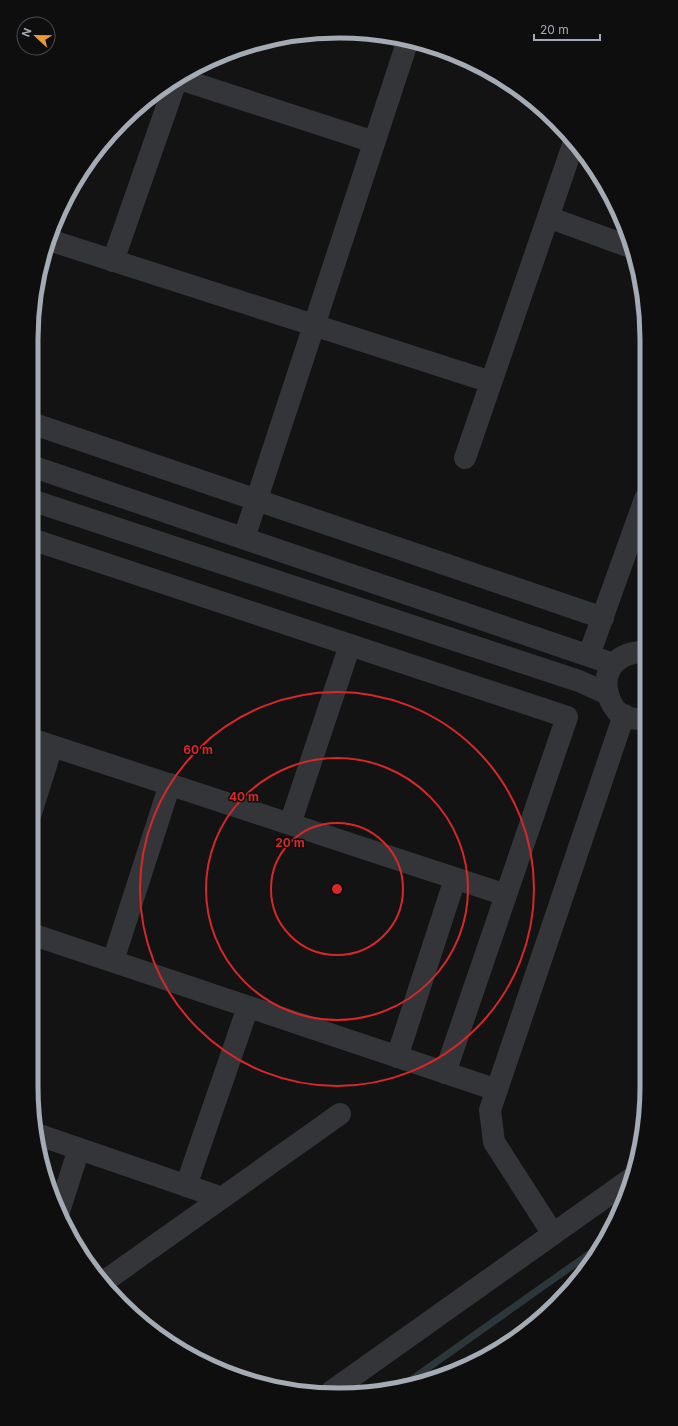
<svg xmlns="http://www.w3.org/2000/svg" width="678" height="1426" font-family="Inter,sans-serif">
  <rect width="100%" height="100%" fill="#131314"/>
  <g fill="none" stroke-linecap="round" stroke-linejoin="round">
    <!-- stream -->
    <path stroke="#2c373c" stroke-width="7" d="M 401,1387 L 596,1249"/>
    <!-- minor -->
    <path stroke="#343539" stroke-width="22" d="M 177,78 L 374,142
      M 548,217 L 630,247
      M 49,240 L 491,382
      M 113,261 L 177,78
      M 31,423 L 603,618
      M 465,458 L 574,142
      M 31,466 L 613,664
      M 31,500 L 579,681 L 608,694
      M 244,538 L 408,40
      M 31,539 L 567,717 L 445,1073
      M 646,652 C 620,651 601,668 608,694 C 610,701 613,708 619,713 C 627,719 636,719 646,719
      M 589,655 L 645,499
      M 31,739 L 506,895
      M 31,813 L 52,746
      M 290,824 L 350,645
      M 31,934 L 497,1090
      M 113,961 L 170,784
      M 397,1057 L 455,879
      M 39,1135 L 222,1198
      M 186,1186 L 248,1007
      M 59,1211 L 79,1149
      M 553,1234 L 494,1142 L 490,1110 L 624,715
      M 102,1283 L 340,1114"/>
    <!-- tertiary -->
    <path stroke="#343539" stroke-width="22" d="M 332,1391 L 632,1178"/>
  </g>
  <!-- distance rings -->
  <g fill="none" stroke="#d62828" stroke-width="2">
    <circle cx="337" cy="889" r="66"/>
    <circle cx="337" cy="889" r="131"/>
    <circle cx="337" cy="889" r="197"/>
  </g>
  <!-- crop -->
  <path d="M0 0H678V1426H0ZM339 38H339A301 301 0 0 1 640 339V1087A301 301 0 0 1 339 1388H339A301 301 0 0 1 38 1087V339A301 301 0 0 1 339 38Z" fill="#0e0e0f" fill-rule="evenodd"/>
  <path fill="none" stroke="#a4abb4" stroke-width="5" d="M339 38H339A301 301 0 0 1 640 339V1087A301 301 0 0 1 339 1388H339A301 301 0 0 1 38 1087V339A301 301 0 0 1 339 38Z"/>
  <circle cx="337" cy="889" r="6" fill="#d62828" stroke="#0e0e0f" stroke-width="2"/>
  <g font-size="12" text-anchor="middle" font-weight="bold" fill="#d62828" stroke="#0e0e0f" stroke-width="3" stroke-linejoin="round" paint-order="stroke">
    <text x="198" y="754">60 m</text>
    <text x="244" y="801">40 m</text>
    <text x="290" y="847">20 m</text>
  </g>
  <!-- north arrow -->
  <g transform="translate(36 36) rotate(292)"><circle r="19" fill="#0e0e0f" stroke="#4a4d51"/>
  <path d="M0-3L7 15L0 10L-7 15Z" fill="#ec9a33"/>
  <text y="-6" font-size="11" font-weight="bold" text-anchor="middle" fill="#a4abb4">N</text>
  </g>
  <!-- scale -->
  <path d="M534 34v6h66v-6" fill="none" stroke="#a4abb4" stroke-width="2"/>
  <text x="540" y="34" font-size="12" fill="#a4abb4" stroke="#0e0e0f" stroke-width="3" paint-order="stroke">20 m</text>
</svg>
